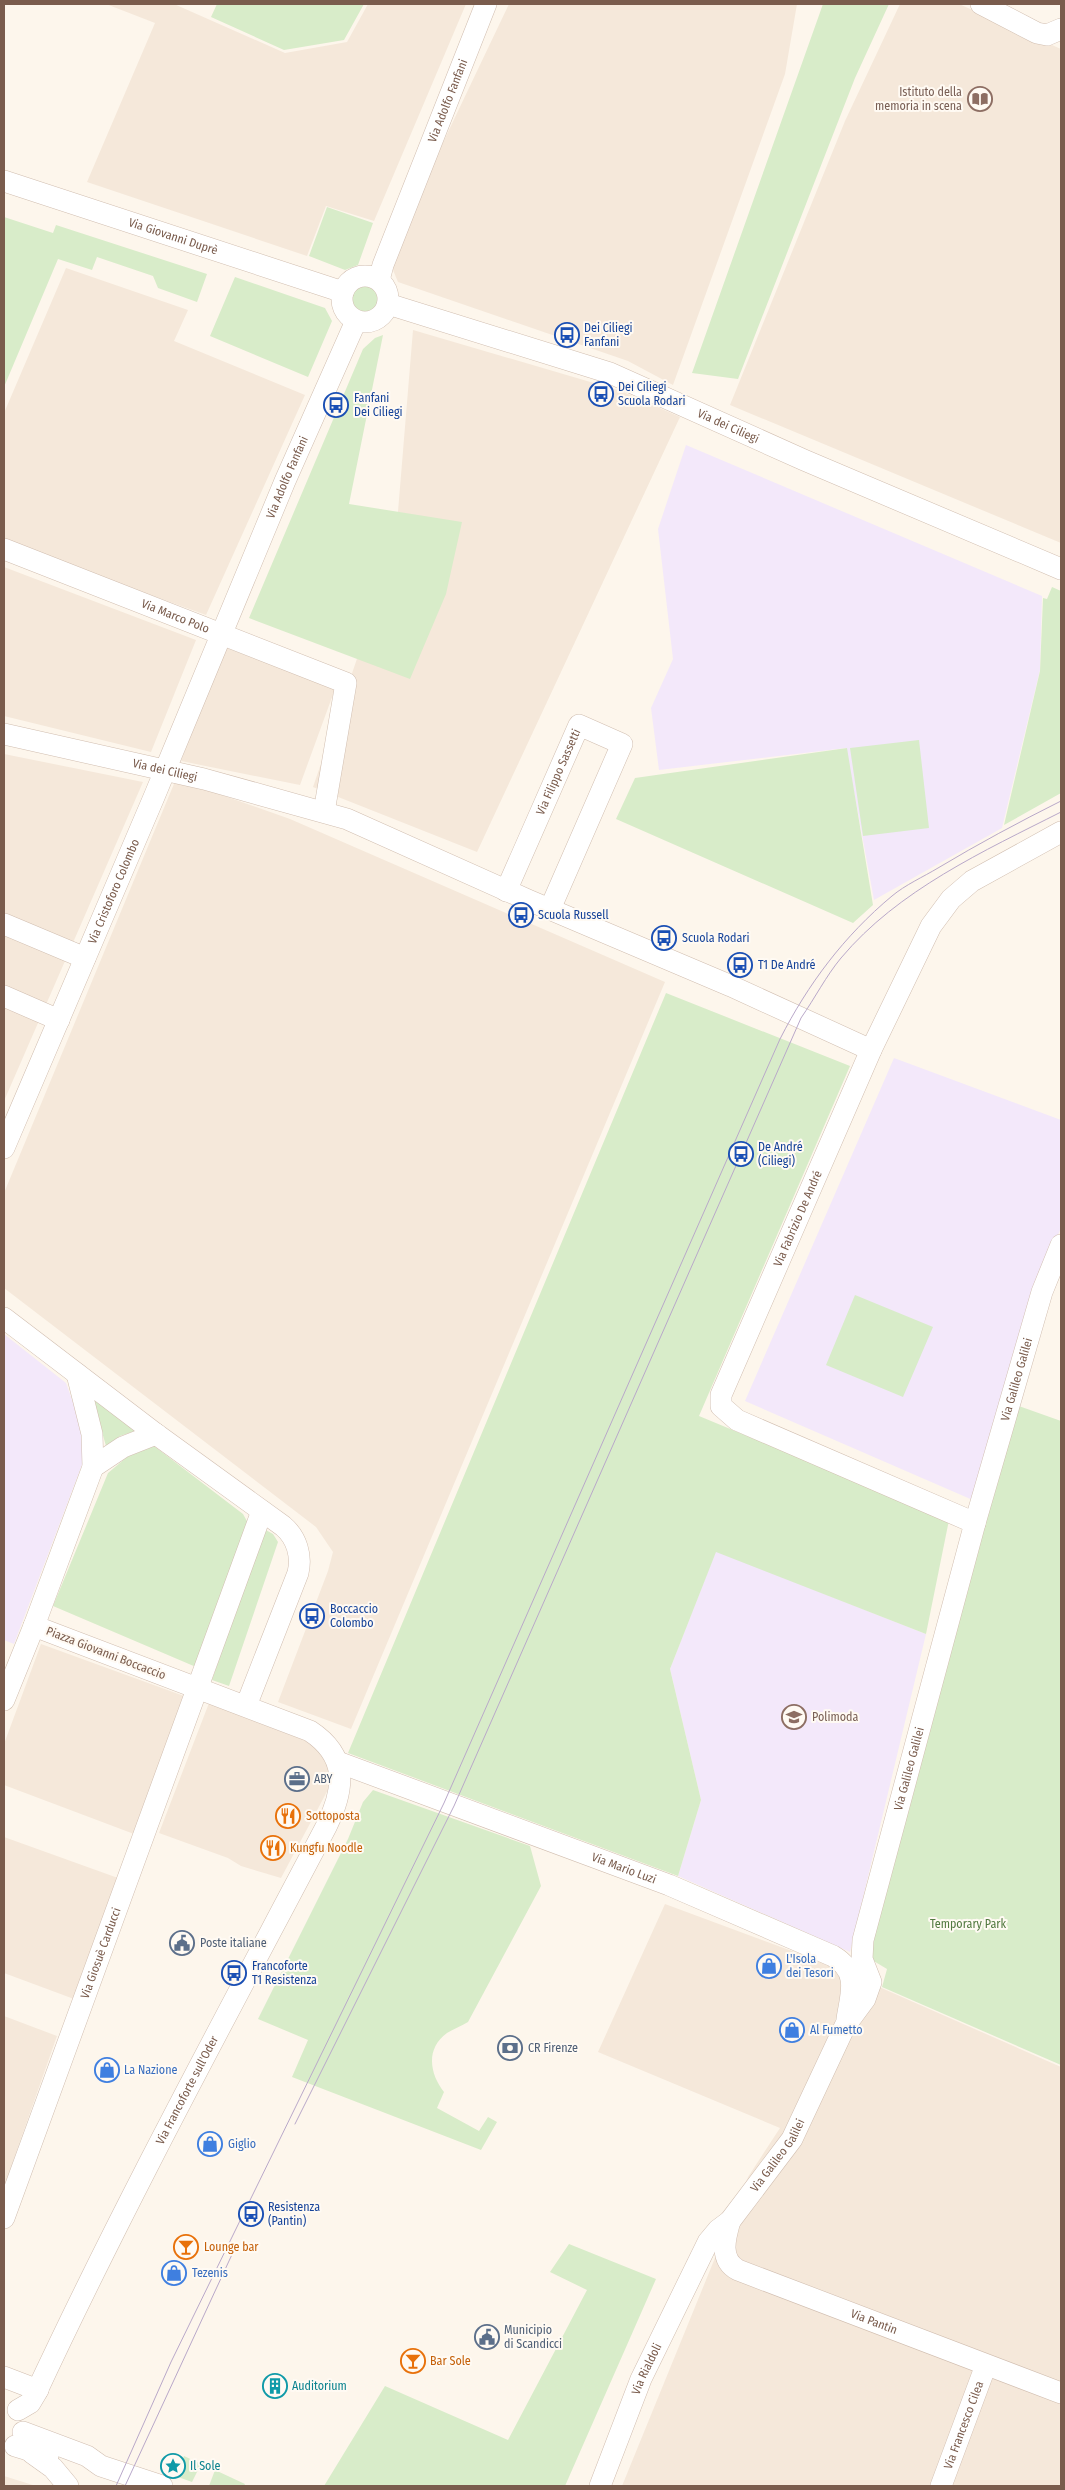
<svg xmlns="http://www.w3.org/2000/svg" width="1065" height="2490" font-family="'Fira Sans Condensed',sans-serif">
  <rect width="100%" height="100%" fill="#fdf6ec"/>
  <!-- residential -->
  <path fill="#f5e8da" d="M 106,4 L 174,4 L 285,53 L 347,42 L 368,4 L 466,4 L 374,221 L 326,206 L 307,256 L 87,182 L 155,23 Z
    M 509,4 L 797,4 L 785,74 L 673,385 L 628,361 L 398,282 L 388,258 Z
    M 900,4 L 959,4 L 1061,49 L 1061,543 L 730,405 L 845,121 Z
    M 66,268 L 188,310 L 174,341 L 305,395 L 206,615 L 4,542 L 4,413 Z
    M 413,330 L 621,391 L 680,417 L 477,852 L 313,787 L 395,548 Z
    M 4,567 L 196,640 L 151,752 L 4,716 Z
    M 224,647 L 335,689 L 300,785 L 181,761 Z
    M 4,754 L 143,782 L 4,1101 Z
    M 176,779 L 290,819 L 665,982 L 351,1729 L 278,1702 L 328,1571 L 333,1552 L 316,1527 L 4,1288 L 4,1193 Z
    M 41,1644 L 184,1696 L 134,1834 L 4,1785 L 4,1744 Z
    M 209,1703 L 313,1744 L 330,1763 L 331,1784 L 281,1878 L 241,1866 L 228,1858 L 159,1833 Z
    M 4,1837 L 118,1878 L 74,1999 L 4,1973 Z
    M 665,1904 L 827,1964 L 1061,2067 L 1061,2486 L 622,2486 L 748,2177 L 780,2128 L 598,2052 Z
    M 4,2016 L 57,2036 L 4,2187 Z
    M 4,2476 L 36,2486 L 4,2486 Z"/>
  <!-- education -->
  <path fill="#f3e8fa" d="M 686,445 L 1042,596 L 1040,670 L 1002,828 L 874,900 L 846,748 L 659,770 L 651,708 L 673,659 L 658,529 Z
    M 894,1058 L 1061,1120 L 1061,1228 L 1043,1269 L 975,1501 L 745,1401 Z
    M 4,1334 L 66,1383 L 83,1430 L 83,1462 L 14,1644 L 4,1640 Z
    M 716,1551 L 926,1634 L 850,1952 L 678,1876 L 701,1800 L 670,1669 Z"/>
  <!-- green -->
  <path fill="#d8ecc9" d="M 217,4 L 364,4 L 344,40 L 284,50 L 211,17 Z
    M 823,4 L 889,4 L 855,78 L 738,379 L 692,373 Z
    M 327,207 L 373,223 L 358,265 L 345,270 L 309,256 Z
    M 4,217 L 53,233 L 56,225 L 207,274 L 197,302 L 158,288 L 153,276 L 97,257 L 92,270 L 58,259 L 4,387 Z
    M 235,277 L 325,308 L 332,321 L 308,377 L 210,336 Z
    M352 299a13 13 0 1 1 26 0a13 13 0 1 1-26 0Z
    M 383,335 L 349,504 L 462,522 L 446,594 L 410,679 L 249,618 L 363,349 L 375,338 Z
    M 1052,587 L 1061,591 L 1061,793 L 1004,825 L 1040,671 L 1043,598 L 1047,599 Z
    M 919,740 L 929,828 L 863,836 L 850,748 Z
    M 847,748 L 873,905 L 853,923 L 616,819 L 635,778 Z
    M 666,993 L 850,1066 L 699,1416 L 949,1520 L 926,1634 L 716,1552 L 670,1669 L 701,1800 L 678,1876 L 348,1753 Z
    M 855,1295 L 933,1327 L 903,1397 L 826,1365 Z
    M 92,1397 L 135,1431 L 120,1436 L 106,1446 Z
    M 1016,1405 L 1061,1421 L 1061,2065 L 882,1987 L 887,1969 L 872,1960 L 872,1934 Z
    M 154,1446 L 243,1514 L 248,1523 L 196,1667 L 53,1606 L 108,1473 L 127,1457 Z
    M 264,1529 L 273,1534 L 278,1542 L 229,1686 L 212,1680 Z
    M 373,1790 L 530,1846 L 541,1886 L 468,2022 C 462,2026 453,2029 447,2033 C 425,2049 430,2074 444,2092 L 437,2108 L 479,2131 L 488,2117 L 497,2122 L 481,2150 L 292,2077 L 308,2040 L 258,2019 L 348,1839 L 363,1802 Z
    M 569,2244 L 656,2279 L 565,2486 L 324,2486 L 385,2386 L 508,2440 L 587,2290 L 550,2272 Z
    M 184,2456 L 201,2464 L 192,2482 L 178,2477 L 176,2473 Z
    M 215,2470 L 245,2484 L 244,2486 L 209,2486 Z"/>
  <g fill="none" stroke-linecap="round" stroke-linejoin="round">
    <defs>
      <g id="minor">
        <path d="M 981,4 L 1037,33 L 1047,35 L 1061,29"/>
        <path id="s1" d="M 4,181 L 343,292"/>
        <circle cx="365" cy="299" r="23"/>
        <path id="s2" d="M 379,280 L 383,265 L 486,4"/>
        <path id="s3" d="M 388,304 L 610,373 L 804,460 L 1061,569"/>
        <path id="s4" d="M 4,549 L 346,683 L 324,812"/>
        <path id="s5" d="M 4,734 L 204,779 L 347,819 L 528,900 L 731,986 L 871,1050"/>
        <path id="s6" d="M 506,891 L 579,725 L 622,744 L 550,909"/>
        <path d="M 4,924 L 85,958"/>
        <path d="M 4,996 L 59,1020"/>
        <path id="s7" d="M 4,1148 L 154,797 L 285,481 L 356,321"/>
        <path d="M 4,1318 L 156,1434 L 283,1526 C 297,1538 302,1556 298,1573 L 246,1706"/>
        <path d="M 93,1467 L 123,1447 L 156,1434"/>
        <path id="s8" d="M 975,1523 L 737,1420 L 721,1406 L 721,1395 L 871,1050 L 931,926 L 951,899 L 972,881 L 1061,832"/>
        <path d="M 4,1700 L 34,1626"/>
        <path id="s9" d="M 338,1762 L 669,1885 L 833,1956 C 860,1972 851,1993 847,2019"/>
        <path id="s10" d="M 4,2218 L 262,1511"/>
        <path id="s11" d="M 730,2221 C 725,2238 719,2260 738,2270 L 1061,2393"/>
        <path d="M 4,2377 L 38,2390"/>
        <path id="s12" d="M 18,2410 L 30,2403 L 36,2393 C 126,2200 228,2013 327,1825 C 345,1788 348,1756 310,1731 L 34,1626 L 93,1467 L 92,1434 L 77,1374"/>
        <path d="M 23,2432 L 87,2456 L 101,2466 L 162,2486"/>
        <path d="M 15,2446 L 48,2456"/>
        <path d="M 32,2453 L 53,2468 L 68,2486"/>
        <path id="s13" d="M 600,2486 L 641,2379 L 708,2242 L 718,2230 L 730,2221 L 792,2139 L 845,2026 L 865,1999 L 871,1982 L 862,1959 L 863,1940 L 975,1523 L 1042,1292 L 1061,1245"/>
        <path id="s14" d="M 941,2486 L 986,2365"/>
      </g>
    </defs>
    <!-- minor casing -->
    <use href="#minor" stroke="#d1beb0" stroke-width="22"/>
    <!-- minor -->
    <use href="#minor" stroke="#fff" stroke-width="21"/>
    <!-- tram -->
    <path stroke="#b9a8c9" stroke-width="1" d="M 295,2124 L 454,1806 L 801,1018 C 815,998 826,976 841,958 C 898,890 984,851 1061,812
      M 116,2486 L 171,2362 L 444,1803 L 780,1039 C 808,984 844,936 892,896 C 905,885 923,877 938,868 C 978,844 1019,822 1061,801
      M 125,2486 L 235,2248"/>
  </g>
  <!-- icons -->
  <defs>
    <symbol id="library-ring" viewBox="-11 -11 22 22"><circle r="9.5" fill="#fffaf3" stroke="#8d6e63" stroke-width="1.5"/><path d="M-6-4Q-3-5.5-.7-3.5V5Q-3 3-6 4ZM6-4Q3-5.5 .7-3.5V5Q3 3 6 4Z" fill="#8d6e63"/></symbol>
    <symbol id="bus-ring" viewBox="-11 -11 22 22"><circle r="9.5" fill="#fffaf3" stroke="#1a4fb4" stroke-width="1.5"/><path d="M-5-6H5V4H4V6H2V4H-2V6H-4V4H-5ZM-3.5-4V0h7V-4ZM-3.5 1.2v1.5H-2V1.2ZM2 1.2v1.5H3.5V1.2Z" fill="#1a4fb4"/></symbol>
    <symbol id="university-ring" viewBox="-11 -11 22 22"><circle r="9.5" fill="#fffaf3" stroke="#8d6e63" stroke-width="1.5"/><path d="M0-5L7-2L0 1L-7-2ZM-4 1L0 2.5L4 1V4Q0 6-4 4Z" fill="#8d6e63"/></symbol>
    <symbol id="office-ring" viewBox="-11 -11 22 22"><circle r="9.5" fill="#fffaf3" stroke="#5c6f8a" stroke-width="1.5"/><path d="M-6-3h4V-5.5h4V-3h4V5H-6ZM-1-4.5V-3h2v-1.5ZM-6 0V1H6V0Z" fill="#5c6f8a"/></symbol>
    <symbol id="restaurant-ring" viewBox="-11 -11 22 22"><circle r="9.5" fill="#fffaf3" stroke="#e8710a" stroke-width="1.5"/><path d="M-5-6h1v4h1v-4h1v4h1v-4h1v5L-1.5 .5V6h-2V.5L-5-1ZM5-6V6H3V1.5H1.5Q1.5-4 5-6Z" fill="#e8710a"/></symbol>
    <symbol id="civic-ring" viewBox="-11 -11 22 22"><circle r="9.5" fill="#fffaf3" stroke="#5c6f8a" stroke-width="1.5"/><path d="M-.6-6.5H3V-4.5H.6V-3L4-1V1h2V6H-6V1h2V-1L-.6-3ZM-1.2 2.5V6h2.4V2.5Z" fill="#5c6f8a"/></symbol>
    <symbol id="shop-ring" viewBox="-11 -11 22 22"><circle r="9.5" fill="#fffaf3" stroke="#3f7fe0" stroke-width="1.5"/><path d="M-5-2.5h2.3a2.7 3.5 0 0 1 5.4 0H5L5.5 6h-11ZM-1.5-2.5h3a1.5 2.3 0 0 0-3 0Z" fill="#3f7fe0"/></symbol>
    <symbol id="bank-ring" viewBox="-11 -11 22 22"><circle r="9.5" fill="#fffaf3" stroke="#5c6f8a" stroke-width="1.5"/><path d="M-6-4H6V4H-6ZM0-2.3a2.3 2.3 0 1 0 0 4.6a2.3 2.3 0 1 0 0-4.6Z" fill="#5c6f8a"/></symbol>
    <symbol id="bar-ring" viewBox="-11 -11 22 22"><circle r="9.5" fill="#fffaf3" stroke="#e8710a" stroke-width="1.5"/><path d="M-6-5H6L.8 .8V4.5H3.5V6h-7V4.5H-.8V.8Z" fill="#e8710a"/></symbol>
    <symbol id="building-ring" viewBox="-11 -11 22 22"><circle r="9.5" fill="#fffaf3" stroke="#0f9aa8" stroke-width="1.5"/><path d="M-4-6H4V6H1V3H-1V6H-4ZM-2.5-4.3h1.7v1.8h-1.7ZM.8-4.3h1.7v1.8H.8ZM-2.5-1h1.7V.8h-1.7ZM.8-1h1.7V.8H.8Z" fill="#0f9aa8"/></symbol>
    <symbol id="sight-ring" viewBox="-11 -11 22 22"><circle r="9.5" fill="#fffaf3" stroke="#0f9aa8" stroke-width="1.5"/><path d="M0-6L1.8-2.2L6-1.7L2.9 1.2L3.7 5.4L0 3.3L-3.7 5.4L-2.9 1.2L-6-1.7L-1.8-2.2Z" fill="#0f9aa8"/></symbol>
  </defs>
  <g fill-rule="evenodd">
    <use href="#library-ring" x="966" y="85" width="28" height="28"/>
    <use href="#bus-ring" x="553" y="321" width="28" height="28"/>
    <use href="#bus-ring" x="587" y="380" width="28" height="28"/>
    <use href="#bus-ring" x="322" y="391" width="28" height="28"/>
    <use href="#bus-ring" x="507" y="901" width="28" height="28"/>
    <use href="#bus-ring" x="650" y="924" width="28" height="28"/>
    <use href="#bus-ring" x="726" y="951" width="28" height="28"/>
    <use href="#bus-ring" x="727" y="1140" width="28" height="28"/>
    <use href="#bus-ring" x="298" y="1602" width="28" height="28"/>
    <use href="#university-ring" x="780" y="1703" width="28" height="28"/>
    <use href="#office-ring" x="283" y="1765" width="28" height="28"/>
    <use href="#restaurant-ring" x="274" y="1802" width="28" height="28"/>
    <use href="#restaurant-ring" x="259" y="1834" width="28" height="28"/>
    <use href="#civic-ring" x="168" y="1929" width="28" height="28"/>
    <use href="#shop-ring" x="755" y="1952" width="28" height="28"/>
    <use href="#bus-ring" x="220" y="1959" width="28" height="28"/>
    <use href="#shop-ring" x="778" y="2016" width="28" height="28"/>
    <use href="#bank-ring" x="496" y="2034" width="28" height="28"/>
    <use href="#shop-ring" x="93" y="2056" width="28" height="28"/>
    <use href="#shop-ring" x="196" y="2130" width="28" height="28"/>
    <use href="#bus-ring" x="237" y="2200" width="28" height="28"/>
    <use href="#bar-ring" x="172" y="2233" width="28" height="28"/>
    <use href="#shop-ring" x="160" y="2259" width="28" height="28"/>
    <use href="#civic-ring" x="473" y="2323" width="28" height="28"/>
    <use href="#bar-ring" x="399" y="2347" width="28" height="28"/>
    <use href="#building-ring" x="261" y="2372" width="28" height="28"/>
    <use href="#sight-ring" x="159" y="2452" width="28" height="28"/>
  </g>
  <g text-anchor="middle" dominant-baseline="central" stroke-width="4" stroke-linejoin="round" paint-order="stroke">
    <!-- education labels -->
    <g font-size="12" fill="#785e54" stroke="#fffaf3" text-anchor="end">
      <text x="962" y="92">Istituto della<tspan x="962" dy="14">memoria in scena</tspan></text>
      <text x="812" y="1717" text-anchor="start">Polimoda</text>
    </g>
    <!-- street labels -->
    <g font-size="12" fill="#7a5c4d" stroke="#fffaf3">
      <text stroke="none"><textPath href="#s2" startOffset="192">Via Adolfo Fanfani</textPath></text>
      <text stroke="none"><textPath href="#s1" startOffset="178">Via Giovanni Duprè</textPath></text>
      <text stroke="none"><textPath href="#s3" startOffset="362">Via dei Ciliegi</textPath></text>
      <text stroke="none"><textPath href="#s7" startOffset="728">Via Adolfo Fanfani</textPath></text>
      <text stroke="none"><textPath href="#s4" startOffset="184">Via Marco Polo</textPath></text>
      <text stroke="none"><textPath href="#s5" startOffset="165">Via dei Ciliegi</textPath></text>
      <text stroke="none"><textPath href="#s6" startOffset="130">Via Filippo Sassetti</textPath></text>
      <text stroke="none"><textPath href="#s7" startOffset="279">Via Cristoforo Colombo</textPath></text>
      <text stroke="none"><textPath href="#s8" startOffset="484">Via Fabrizio De André</textPath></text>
      <text stroke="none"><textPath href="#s13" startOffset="1202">Via Galileo Galilei</textPath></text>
      <text transform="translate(106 1653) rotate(21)">Piazza Giovanni Boccaccio</text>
      <text stroke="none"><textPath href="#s13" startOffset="798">Via Galileo Galilei</textPath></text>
      <text stroke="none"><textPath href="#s9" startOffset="305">Via Mario Luzi</textPath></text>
      <text stroke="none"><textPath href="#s10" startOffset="282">Via Giosuè Carducci</textPath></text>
      <text stroke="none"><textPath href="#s12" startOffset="364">Via Francoforte sull'Oder</textPath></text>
      <text stroke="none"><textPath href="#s13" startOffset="379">Via Galileo Galilei</textPath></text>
      <text stroke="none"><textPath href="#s11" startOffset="200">Via Pantin</textPath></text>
      <text stroke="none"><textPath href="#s13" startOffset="126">Via Rialdoli</textPath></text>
      <text stroke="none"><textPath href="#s14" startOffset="65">Via Francesco Cilea</textPath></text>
    </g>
    <!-- transit labels -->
    <g font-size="12" fill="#164399" stroke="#fffaf3" text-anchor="start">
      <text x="584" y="328">Dei Ciliegi<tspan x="584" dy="14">Fanfani</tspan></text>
      <text x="618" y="387">Dei Ciliegi<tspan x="618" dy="14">Scuola Rodari</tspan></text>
      <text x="354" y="398">Fanfani<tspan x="354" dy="14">Dei Ciliegi</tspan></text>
      <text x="538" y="915">Scuola Russell</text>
      <text x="682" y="938">Scuola Rodari</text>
      <text x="758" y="965">T1 De André</text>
      <text x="758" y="1147">De André<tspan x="758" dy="14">(Ciliegi)</tspan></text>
      <text x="330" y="1609">Boccaccio<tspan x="330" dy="14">Colombo</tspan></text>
      <text x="252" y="1966">Francoforte<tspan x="252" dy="14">T1 Resistenza</tspan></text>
      <text x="268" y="2207">Resistenza<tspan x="268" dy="14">(Pantin)</tspan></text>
    </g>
    <!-- service labels -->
    <g font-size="12" fill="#4e5e75" stroke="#fffaf3" text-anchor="start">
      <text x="314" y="1779">ABY</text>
      <text x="200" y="1943">Poste italiane</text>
      <text x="528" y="2048">CR Firenze</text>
      <text x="504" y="2330">Municipio<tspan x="504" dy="14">di Scandicci</tspan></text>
    </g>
    <!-- food labels -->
    <g font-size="12" fill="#c56008" stroke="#fffaf3" text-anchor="start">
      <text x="306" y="1816">Sottoposta</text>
      <text x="290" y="1848">Kungfu Noodle</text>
      <text x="204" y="2247">Lounge bar</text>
      <text x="430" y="2361">Bar Sole</text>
    </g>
    <!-- park labels -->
    <g font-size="12" fill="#537a41" stroke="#fffaf3">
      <text x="968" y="1924">Temporary Park</text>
    </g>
    <!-- shop labels -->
    <g font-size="12" fill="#366cbe" stroke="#fffaf3" text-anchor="start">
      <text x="786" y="1959">L'Isola<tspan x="786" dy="14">dei Tesori</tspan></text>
      <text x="810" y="2030">Al Fumetto</text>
      <text x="124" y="2070">La Nazione</text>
      <text x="228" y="2144">Giglio</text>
      <text x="192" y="2273">Tezenis</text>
    </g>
    <!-- culture labels -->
    <g font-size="12" fill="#0d838f" stroke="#fffaf3" text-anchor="start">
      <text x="292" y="2386">Auditorium</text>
      <text x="190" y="2466">Il Sole</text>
    </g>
  </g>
  <!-- border -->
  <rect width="1065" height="2490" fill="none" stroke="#7a5c4d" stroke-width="10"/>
</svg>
